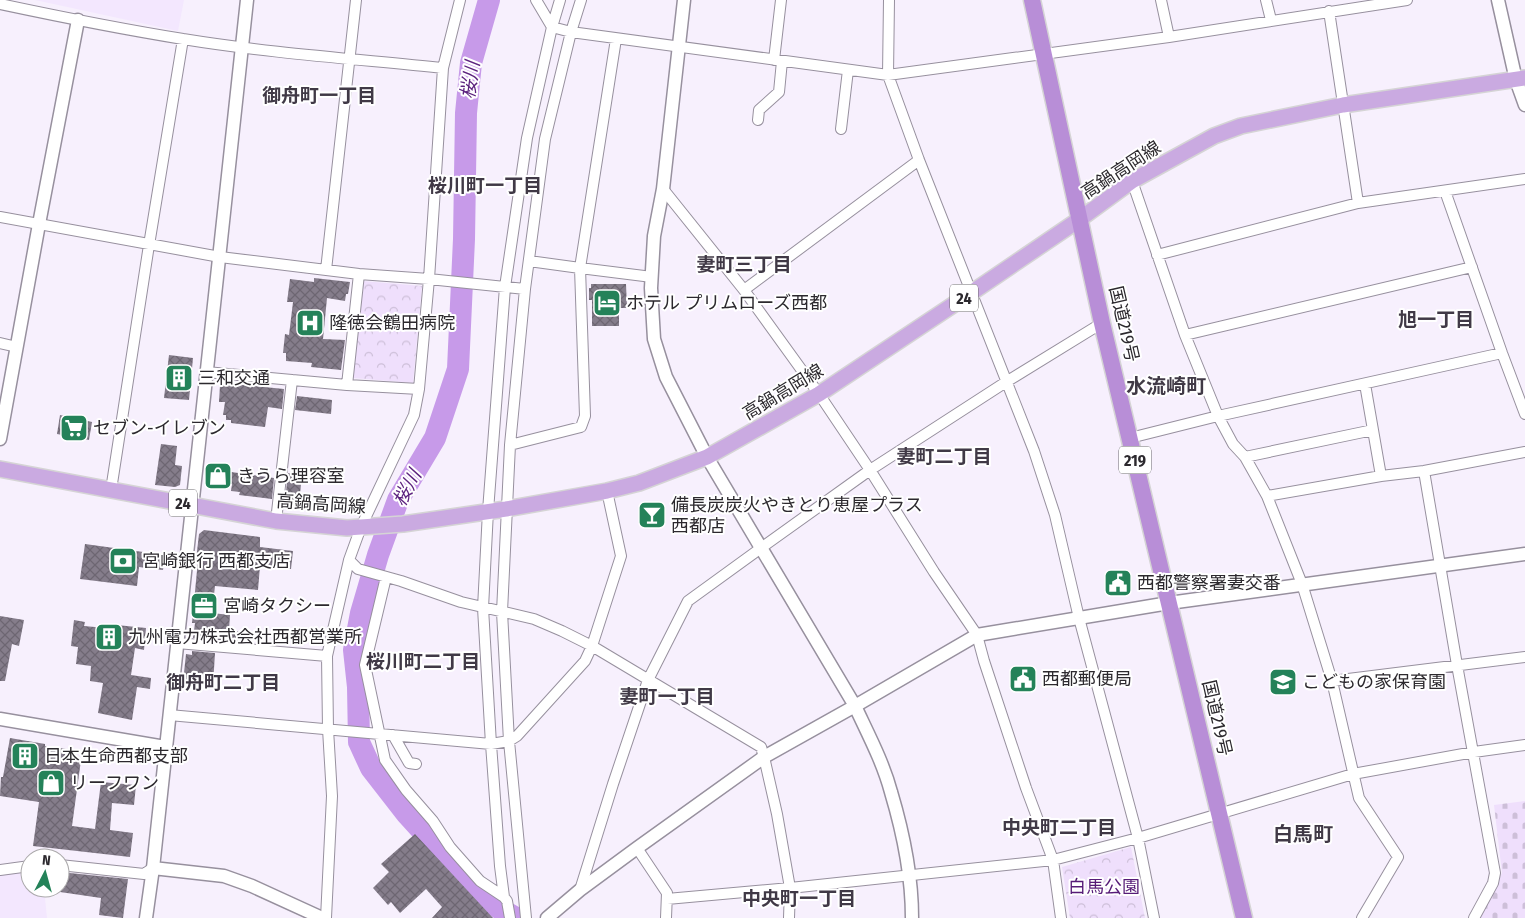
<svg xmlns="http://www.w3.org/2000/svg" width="1525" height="918" font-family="'Fira Sans Condensed','Noto Sans JP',sans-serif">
  <defs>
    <pattern id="forest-crowns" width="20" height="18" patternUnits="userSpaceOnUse" patternTransform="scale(1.25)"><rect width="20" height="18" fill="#efdffc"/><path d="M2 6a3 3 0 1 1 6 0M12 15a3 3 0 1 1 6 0" fill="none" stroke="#cdbfd8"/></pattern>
    <pattern id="cemetery-stones" width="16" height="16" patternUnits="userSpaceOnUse" patternTransform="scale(1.25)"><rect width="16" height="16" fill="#efdffc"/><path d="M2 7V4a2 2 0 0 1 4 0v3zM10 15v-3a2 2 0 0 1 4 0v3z" fill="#cdbfd8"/></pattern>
    <pattern id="building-cross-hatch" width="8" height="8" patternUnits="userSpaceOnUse" patternTransform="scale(1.25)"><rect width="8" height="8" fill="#857d8b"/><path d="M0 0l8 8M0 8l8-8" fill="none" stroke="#6d6672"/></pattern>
  </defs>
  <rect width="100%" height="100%" fill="#f7f0fd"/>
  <!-- built -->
  <path fill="#f3e7fe" d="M 35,0 L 184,0 L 178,31 Z
    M 30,868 L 30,888 L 44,888 L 47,918 L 0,918 L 0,872 Z"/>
  <!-- forest -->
  <path fill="url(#forest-crowns)" d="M 363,281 L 422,286 L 413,383 L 353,378 Z
    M 1131,847 L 1145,918 L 1070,918 L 1062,867 Z"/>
  <!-- cemetery -->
  <path fill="url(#cemetery-stones)" d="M 1525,801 L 1525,918 L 1478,918 L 1502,873 L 1494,805 Z"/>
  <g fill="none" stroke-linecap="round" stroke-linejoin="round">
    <!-- river -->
    <path stroke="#c79ae9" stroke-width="22" d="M 489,0 L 471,63 L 466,113 L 464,239 L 458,369 L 435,438 L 398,500 L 378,555 L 361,613 L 354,650 L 358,687 L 359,742 L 371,768 L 406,813 L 485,900 L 516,918"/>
  </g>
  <!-- building -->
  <path fill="url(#building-cross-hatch)" d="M 314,278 L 350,282 L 348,294 L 346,294 L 345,301 L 327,298 L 323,339 L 345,340 L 341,370 L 311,367 L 312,363 L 286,361 L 286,353 L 283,353 L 285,334 L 289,335 L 293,302 L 287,302 L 290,279 L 314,282 Z
    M 591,284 L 626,284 L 627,308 L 619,308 L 619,326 L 592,326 L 592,300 L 589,300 L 589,288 L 591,288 Z
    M 169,355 L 193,358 L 189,400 L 164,398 Z
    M 225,383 L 284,389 L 282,409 L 268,407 L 265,427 L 231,423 L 231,420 L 226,420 L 226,415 L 223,415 L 225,402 L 219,402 L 220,385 Z
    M 297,396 L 332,400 L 331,414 L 295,410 Z
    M 60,415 L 92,422 L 89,440 L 57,434 Z
    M 161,444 L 177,446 L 175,465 L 182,466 L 180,485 L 175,487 L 155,485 Z
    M 210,469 L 274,478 L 272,499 L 239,495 L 240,492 L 231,491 L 232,484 L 209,481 Z
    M 288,473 L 302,475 L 299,503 L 285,501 Z
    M 204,530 L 260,537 L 260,547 L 293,551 L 291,569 L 260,566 L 258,590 L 215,586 L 212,613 L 230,615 L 229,630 L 241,632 L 240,642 L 193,638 L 195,623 L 192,623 L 198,560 L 196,560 L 199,534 Z
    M 85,544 L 165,555 L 163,570 L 139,567 L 137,586 L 80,579 Z
    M 0,616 L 24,620 L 19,646 L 12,644 L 5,681 L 0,681 Z
    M 74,620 L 85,622 L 84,626 L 106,628 L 107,624 L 146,628 L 144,650 L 135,648 L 131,675 L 151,678 L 150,689 L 137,687 L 132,720 L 98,713 L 103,683 L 90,681 L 91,666 L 76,664 L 78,647 L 71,646 Z
    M 192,651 L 215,653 L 213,685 L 183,682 L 186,654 L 192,655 Z
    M 10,738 L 45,744 L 45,746 L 66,749 L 65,757 L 81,760 L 72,826 L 95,829 L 101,782 L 136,785 L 134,805 L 112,803 L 110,830 L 133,833 L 130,857 L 33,846 L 39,802 L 0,796 L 1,777 L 3,777 Z
    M 415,834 L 493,918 L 432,918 L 442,907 L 426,889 L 400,913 L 391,902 L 388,905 L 373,888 L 389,872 L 381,864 Z
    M 60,872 L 128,879 L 123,918 L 99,915 L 101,898 L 60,892 Z"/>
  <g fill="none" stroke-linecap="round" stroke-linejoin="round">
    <defs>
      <path id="minor" d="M 536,0 L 552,27 L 571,32 L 888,75 L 1169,37 L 1407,0
        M 889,0 L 888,75 L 919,160 L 1034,451 L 1055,515 L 1079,618 L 1138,838 L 1154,918
        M 1161,0 L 1169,37
        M 1266,0 L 1271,20
        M 0,4 C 61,17 121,29 183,39 C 269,53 356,59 443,68
        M 1329,11 L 1358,203
        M 774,60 L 781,0
        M 758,120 L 759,110 L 779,92 L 782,61
        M 841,129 L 848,70
        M 1132,181 L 1185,335 L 1218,416 L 1233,444 L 1245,457 L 1267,496 L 1302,584 L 1332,681 L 1359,798 L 1398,857 L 1362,918
        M 663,189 L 744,290 L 819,394 L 870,470 L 934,572 L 977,635 L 984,661 L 1026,788 L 1053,860 L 1061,918
        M 1445,191 L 1502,353 L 1525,414
        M 0,217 L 220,257 L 359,274 L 429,279 L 525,289
        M 1157,255 L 1358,203 L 1525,179
        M 529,261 L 580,268 L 616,39
        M 326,270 L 356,0
        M 744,290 L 919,160
        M 1185,335 L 1472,267
        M 0,343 L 17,347
        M 206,372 L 347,385 L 419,389
        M 1365,384 L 1381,476
        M 347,385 L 359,274
        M 1130,438 L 1218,416 L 1502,353
        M 510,445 L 581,427 L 585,416 L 580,268 L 652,277
        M 1245,457 L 1373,430
        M 1424,471 L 1457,665 L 1495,873 L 1493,883 L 1474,918
        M 111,490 L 149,245 L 183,39
        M 1267,496 L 1381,476 L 1424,471 L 1525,452
        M 276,521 L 292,380
        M 349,560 L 358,569 L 401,581 L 461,602 L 534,619 L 562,631 L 592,646 L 761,747 L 764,757 L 777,814 L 790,888 L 789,918
        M 386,577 L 365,665 L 385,760 L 406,790 L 433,821 L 450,847 L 480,881 L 504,897 L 507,901 L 510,918
        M 177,643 L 327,656
        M 1332,681 L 1525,657
        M 169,715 L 491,744 L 509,741 L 517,736 L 585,661 L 592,646 L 621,556 L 607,491
        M 393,735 L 409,763 L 416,764
        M 637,848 L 667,893 L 666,918
        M 60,865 L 144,874 L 153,868
        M 0,870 L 30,866
        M 580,890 L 613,784 L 648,680 L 688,601 L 761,548 L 870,470 L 1006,382 L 1102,323
        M 504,897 L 500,866 L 491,744 L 483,608 L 488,511 L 505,287 L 527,138 L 552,27 L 560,0
        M 667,899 L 790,888 L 1053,860 L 1138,838 L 1353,774 L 1474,752 L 1525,745
        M 326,918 L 332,796 L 328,729 L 327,656 L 349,560 L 361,527 L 414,415 L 419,389 L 429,279 L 443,68 L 460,0
        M 526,918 L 509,741 L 502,612 L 510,445 L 525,289 L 545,139 L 571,32 L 581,0"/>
      <path id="tertiary" d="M 684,0 L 663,189 L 654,236 L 651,288 L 654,339 L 666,377 L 707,457 L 855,706 C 868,734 883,762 891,792 C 903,832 912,876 912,918
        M 1498,0 L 1516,80 L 1525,105
        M 0,439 L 39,224 L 78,20
        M 0,719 L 165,747
        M 153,868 L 224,876 L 252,886 L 322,918
        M 146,918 L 153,868 L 247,0
        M 547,918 L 580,890 L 637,848 L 764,757 L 855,706 L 977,635 L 1169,603 L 1525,554"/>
      <path id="primary" d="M 0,469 L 276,521 L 347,528 L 403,524 L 506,509 L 607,491 L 639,483 L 707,457 L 819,394 L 971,293 L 1080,219 L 1132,181 L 1214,136 L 1241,126 L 1343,105 L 1525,78"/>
      <path id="trunk" d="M 1032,0 L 1102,323 L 1244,918"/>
    </defs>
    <!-- minor casing -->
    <use href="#minor" stroke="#97909e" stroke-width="12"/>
    <!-- tertiary casing -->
    <use href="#tertiary" stroke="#97909e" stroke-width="15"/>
    <!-- primary casing -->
    <use href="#primary" stroke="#d5d4d5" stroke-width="18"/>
    <!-- trunk casing -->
    <use href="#trunk" stroke="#d5d4d5" stroke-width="19"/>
    <!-- minor -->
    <use href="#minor" stroke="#fff" stroke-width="10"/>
    <!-- tertiary -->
    <use href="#tertiary" stroke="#fff" stroke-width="12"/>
    <!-- primary -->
    <use href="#primary" stroke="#caaae1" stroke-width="15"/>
    <!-- trunk -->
    <use href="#trunk" stroke="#b88ed7" stroke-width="16"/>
  </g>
  <!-- icons -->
  <defs>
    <symbol id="hotel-square" viewBox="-11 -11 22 22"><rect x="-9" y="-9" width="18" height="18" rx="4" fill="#248259" stroke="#fff"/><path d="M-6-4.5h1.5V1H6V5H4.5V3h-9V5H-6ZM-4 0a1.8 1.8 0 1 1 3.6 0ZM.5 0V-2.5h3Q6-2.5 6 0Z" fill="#fff"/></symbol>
    <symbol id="hospital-square" viewBox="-11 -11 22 22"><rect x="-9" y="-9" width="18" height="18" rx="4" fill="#248259" stroke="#fff"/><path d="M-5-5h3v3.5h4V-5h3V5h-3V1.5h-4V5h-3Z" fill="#fff"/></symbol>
    <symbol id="building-square" viewBox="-11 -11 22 22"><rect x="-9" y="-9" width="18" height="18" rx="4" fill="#248259" stroke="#fff"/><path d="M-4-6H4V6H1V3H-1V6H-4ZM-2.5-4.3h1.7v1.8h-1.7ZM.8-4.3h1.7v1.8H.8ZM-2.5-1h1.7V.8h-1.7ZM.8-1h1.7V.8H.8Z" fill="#fff"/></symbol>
    <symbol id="supermarket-square" viewBox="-11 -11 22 22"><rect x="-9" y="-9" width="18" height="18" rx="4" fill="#248259" stroke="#fff"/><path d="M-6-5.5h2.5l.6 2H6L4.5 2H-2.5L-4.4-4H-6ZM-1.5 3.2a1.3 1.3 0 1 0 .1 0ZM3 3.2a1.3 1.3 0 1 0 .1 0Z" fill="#fff"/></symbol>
    <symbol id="shop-square" viewBox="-11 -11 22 22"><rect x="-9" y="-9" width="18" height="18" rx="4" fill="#248259" stroke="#fff"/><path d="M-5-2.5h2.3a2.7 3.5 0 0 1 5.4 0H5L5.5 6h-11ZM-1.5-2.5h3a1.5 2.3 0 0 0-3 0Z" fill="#fff"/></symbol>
    <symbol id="bar-square" viewBox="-11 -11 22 22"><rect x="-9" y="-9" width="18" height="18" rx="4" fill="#248259" stroke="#fff"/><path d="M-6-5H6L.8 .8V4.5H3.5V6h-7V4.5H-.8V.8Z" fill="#fff"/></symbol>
    <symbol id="bank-square" viewBox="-11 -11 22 22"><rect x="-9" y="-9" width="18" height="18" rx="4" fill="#248259" stroke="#fff"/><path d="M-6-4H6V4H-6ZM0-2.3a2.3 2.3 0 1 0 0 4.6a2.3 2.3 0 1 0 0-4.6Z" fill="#fff"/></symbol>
    <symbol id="civic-square" viewBox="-11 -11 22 22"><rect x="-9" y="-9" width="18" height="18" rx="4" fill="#248259" stroke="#fff"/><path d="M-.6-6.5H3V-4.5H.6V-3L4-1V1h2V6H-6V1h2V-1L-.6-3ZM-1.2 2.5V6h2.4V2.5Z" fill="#fff"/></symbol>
    <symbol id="office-square" viewBox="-11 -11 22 22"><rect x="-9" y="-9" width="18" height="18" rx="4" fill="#248259" stroke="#fff"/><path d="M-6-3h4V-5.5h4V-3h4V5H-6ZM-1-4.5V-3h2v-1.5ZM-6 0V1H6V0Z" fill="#fff"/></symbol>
    <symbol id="school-square" viewBox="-11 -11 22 22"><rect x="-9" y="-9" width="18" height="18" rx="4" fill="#248259" stroke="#fff"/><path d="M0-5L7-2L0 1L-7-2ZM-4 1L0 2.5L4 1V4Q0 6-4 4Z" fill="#fff"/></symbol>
  </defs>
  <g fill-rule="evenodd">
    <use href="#hotel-square" x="591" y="287" width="32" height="32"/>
    <use href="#hospital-square" x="294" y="307" width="32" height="32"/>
    <use href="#building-square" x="163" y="362" width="32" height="32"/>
    <use href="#supermarket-square" x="58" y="412" width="32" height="32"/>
    <use href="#shop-square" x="202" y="460" width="32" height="32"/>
    <use href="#bar-square" x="636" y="499" width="32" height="32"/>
    <use href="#bank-square" x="107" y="545" width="32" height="32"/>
    <use href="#civic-square" x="1102" y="567" width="32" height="32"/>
    <use href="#office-square" x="188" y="590" width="32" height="32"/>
    <use href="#building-square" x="93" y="621" width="32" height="32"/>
    <use href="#civic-square" x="1007" y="663" width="32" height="32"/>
    <use href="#school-square" x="1267" y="666" width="32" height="32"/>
    <use href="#building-square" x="9" y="740" width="32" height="32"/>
    <use href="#shop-square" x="35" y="767" width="32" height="32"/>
  </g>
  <g text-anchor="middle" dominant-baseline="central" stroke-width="4" stroke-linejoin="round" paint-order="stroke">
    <!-- shield labels -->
    <g fill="#fff" stroke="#6b696d" stroke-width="1">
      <rect x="950" y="284.5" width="28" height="27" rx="4"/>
      <rect x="1119" y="446.5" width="32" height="27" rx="4"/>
      <rect x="169" y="489.5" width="28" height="27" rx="4"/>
    </g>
    <g font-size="16" font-weight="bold" fill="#2c292e">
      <text x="964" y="298">24</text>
      <text x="1135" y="460">219</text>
      <text x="183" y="503">24</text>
    </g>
    <!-- street labels -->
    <g font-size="18" fill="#2c292e" stroke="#fff">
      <text transform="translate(1121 170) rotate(-33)">高鍋高岡線</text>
      <text transform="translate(1124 324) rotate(77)">国道219号</text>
      <text transform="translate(783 392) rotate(-31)">高鍋高岡線</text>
      <text transform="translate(321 504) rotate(4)">高鍋高岡線</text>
      <text transform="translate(1217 718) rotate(77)">国道219号</text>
    </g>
    <!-- poi labels -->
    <g font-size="18" fill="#2c292e" stroke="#fff" text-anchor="start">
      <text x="626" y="303">ホテル プリムローズ西都</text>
      <text x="329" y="323">隆徳会鶴田病院</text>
      <text x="198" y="378">三和交通</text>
      <text x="93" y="428">セブン-イレブン</text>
      <text x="237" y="476">きうら理容室</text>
      <text x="671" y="505">備長炭炭火やきとり恵屋プラス<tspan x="671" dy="21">西都店</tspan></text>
      <text x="142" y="561">宮崎銀行 西都支店</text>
      <text x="1137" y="583">西都警察署妻交番</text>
      <text x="223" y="606">宮崎タクシー</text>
      <text x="128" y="637">九州電力株式会社西都営業所</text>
      <text x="1042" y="679">西都郵便局</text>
      <text x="1302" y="682">こどもの家保育園</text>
      <text x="44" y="756">日本生命西都支部</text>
      <text x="70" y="783">リーフワン</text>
    </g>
    <!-- park labels -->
    <g font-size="18" fill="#561b77" stroke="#fff">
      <text x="1104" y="887">白馬公園</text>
    </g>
    <!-- water labels -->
    <g font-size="19" font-style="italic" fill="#5c237e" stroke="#fff">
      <text transform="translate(470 80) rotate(-82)">桜川</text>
      <text transform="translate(407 488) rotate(-62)">桜川</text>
    </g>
    <!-- neighbourhood labels -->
    <g font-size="19" font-weight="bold" fill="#403946" stroke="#fff">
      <text x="319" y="95">御舟町一丁目</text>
      <text x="485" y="185">桜川町一丁目</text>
      <text x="744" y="264">妻町三丁目</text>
      <text x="1436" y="319">旭一丁目</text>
      <text x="944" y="456">妻町二丁目</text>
      <text x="423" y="661">桜川町二丁目</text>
      <text x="223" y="682">御舟町二丁目</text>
      <text x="667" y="696">妻町一丁目</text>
      <text x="1059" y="827">中央町二丁目</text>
      <text x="799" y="898">中央町一丁目</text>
    </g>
    <!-- quarter labels -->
    <g font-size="20" font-weight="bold" fill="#403946" stroke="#fff">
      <text x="1166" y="386">水流崎町</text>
      <text x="1303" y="834">白馬町</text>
    </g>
  </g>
  <!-- north arrow -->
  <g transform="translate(45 873) rotate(6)"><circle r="24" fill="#ffffff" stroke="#aba9ab"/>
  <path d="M0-4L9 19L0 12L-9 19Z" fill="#248259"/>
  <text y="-8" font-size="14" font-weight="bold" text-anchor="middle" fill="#2c292e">N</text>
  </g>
</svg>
